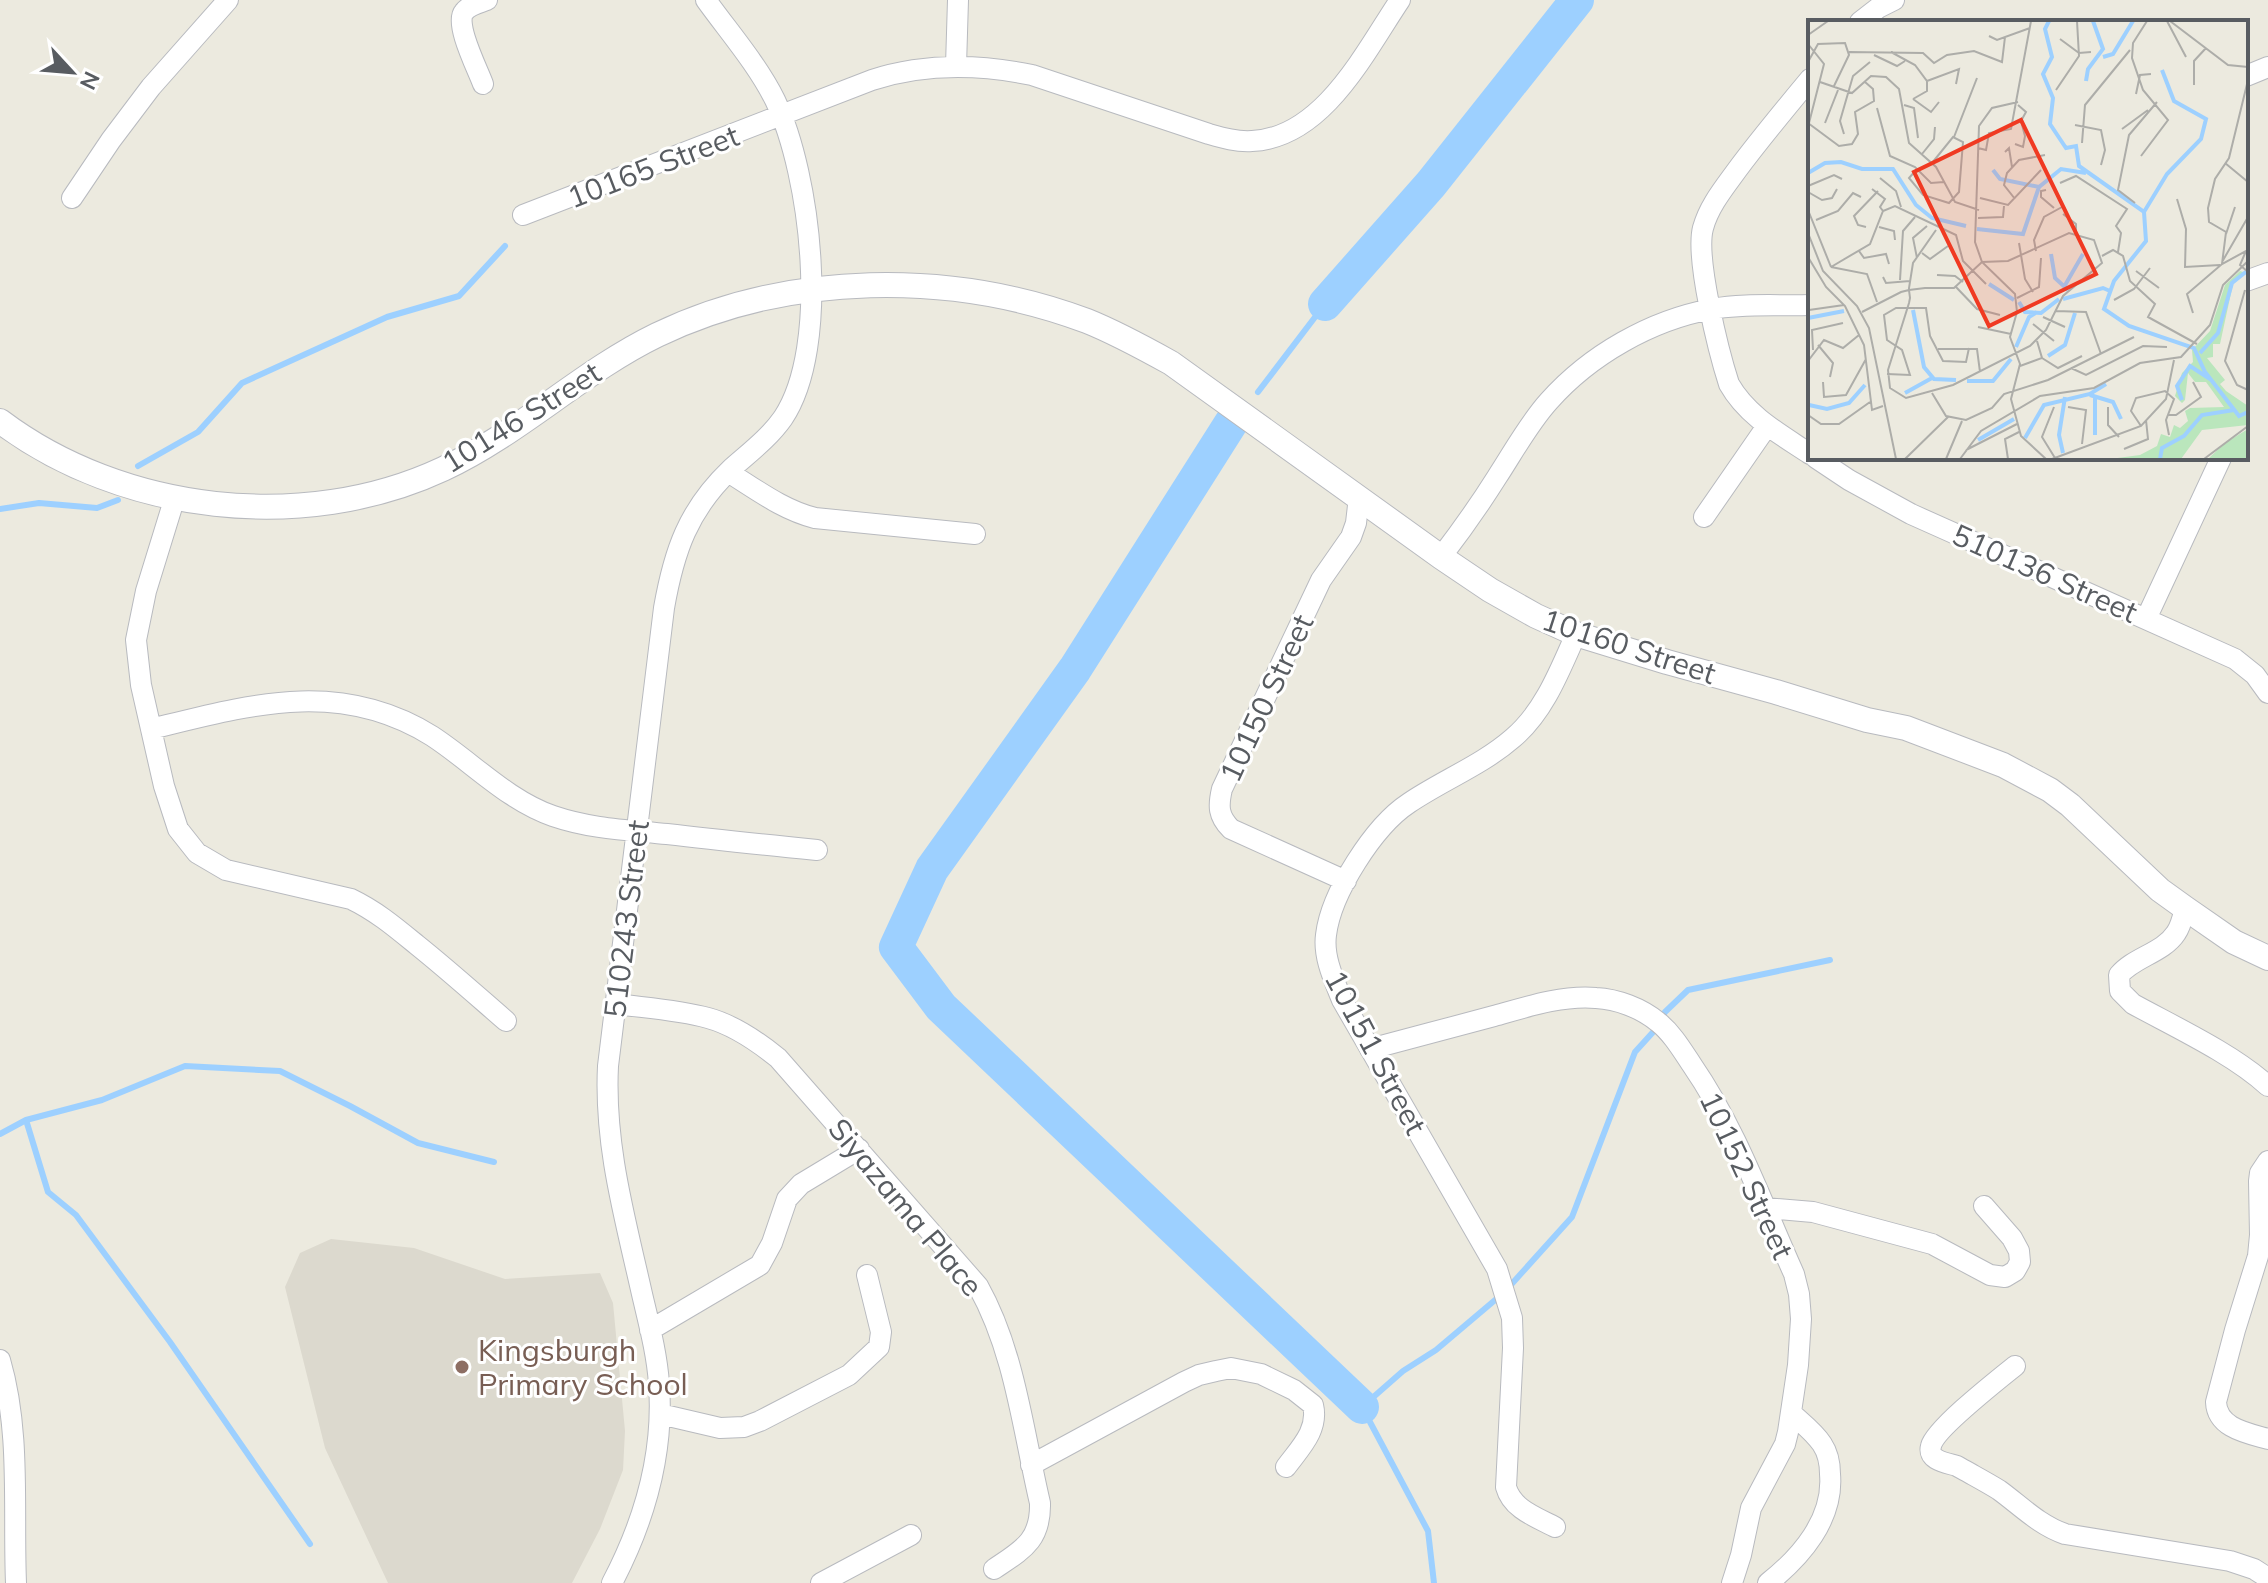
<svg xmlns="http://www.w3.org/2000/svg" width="2268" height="1583" font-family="Mulish,sans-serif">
  <rect width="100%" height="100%" fill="#eceadf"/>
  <!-- education -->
  <path fill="#dcd9ce" d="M 331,1239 L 414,1248 L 505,1279 L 600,1273 L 613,1303 L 625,1431 L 623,1470 L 600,1529 L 572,1583 L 388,1583 L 325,1448 L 285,1287 L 300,1253 Z"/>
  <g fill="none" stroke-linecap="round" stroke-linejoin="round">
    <!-- stream -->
    <path stroke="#9dd0ff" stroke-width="6" d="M 1258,392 L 1325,304
      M 138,466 L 198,432 L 242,383 L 387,317 L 459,296 L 505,246
      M 0,509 L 39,503 L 97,508 L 118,500
      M 26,1120 L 48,1192 L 76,1215 L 170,1342 L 310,1544
      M 0,1134 L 26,1120 L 102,1100 L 185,1066 L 280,1071 L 350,1106 L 418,1143 L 494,1162
      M 1509,1287 L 1572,1217 L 1635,1052 L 1654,1031 L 1665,1012 L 1688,990 L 1830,960
      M 1434,1583 L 1428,1531 L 1362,1407 L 1403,1371 L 1436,1350 L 1501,1295"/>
    <!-- river -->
    <path stroke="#9dd0ff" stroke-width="34" d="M 1325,304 L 1431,184 L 1577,0
      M 1231,423 L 1075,669 L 932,869 L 896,947 L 941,1007 L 1362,1407"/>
    <defs>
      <path id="minor" d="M 1860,22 L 1878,8 L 1894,0
        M 956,66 L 958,0
        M 2246,76 L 2268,67
        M 1810,79 C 1785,109 1760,139 1737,170 C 1724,188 1709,206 1703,228 C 1695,258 1719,353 1729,384 C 1747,416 1780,434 1810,454
        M 483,84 C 478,70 454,23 464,12 C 469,5 479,3 487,0
        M 72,198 L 111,140 L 151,87 L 228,0
        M 523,215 L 872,80 C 925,63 978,64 1032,75 L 1209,134 C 1223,138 1237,142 1252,141 C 1323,138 1365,52 1400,0
        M 2246,281 L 2268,273
        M 1816,458 L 1849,480 L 1911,514 L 2235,659 L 2255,675 L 2268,693
        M 728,472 C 757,490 783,510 815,518 L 975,534
        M 175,497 L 146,591 L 136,640 L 141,685 L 164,786 L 178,829 L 197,853 L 226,870 L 351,899 C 376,911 395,927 417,945 C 447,969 476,995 506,1021
        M 1704,517 L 1767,426
        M 1441,557 C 1461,531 1480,504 1497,477 C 1514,451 1529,423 1549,401 C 1590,355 1651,320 1712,309 C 1744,303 1778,306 1810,305
        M 2146,619 L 2221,458
        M 151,729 C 249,705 339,678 432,736 C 472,762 507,800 553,816 C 591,829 628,830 667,834 C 717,840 767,845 817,850
        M 1346,881 L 1231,829 C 1218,816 1218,806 1222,789 L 1321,580 L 1351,537 L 1356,523 L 1359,497
        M 2185,908 C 2183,916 2181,926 2176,933 C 2163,953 2134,957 2119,975 L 2120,991 L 2133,1004 C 2175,1027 2233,1054 2268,1086
        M 616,1004 C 646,1008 679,1010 708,1018 C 734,1025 757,1041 778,1058 L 978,1286 C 1015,1352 1023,1431 1040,1503 C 1041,1541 1022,1550 994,1569
        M 1370,1049 C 1411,1038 1453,1027 1494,1016 C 1526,1007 1562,995 1596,998 C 1617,999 1641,1008 1658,1022 C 1672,1033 1682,1050 1692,1065 C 1736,1129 1762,1203 1794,1274 L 1799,1294 L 1801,1319 L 1798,1365 L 1788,1432 L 1785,1444 L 1751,1508 L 1741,1555 L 1732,1583
        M 2268,1161 L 2260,1173 L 2259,1181 L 2260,1235 L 2258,1256 L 2235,1330 L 2216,1402 C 2217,1428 2247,1433 2268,1439
        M 1765,1208 L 1813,1212 L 1932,1244 L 1990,1275 L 2005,1277 L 2015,1271 L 2020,1262 L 2019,1251 L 2012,1238 L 1984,1206
        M 650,1330 L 760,1265 L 772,1243 L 787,1199 L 801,1184 L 859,1149
        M 0,1360 C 21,1432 13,1509 16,1583
        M 2015,1366 C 1999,1379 1935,1429 1931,1446 C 1927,1461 1948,1463 1957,1466 C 1962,1469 1968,1472 1973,1475 C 1982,1480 1991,1485 1999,1490 C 2021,1506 2039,1525 2065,1534 L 2230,1561 L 2254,1569 L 2268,1578
        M 660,1414 L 720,1428 L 744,1427 L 760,1421 L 849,1375 L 879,1347 L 881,1332 L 867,1275
        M 1031,1465 L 1184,1382 L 1199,1375 L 1216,1371 L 1231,1368 L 1261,1374 L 1294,1390 L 1313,1405 C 1319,1430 1300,1448 1286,1467
        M 1555,1527 C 1536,1517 1512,1509 1506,1487 L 1513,1348 L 1512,1318 L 1497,1269 L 1342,1000 C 1334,980 1323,957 1326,935 C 1331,893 1374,826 1409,803 C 1443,780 1482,765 1513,738 C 1544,712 1560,670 1576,634
        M 612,1583 C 644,1522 664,1453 659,1384 C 657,1354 649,1324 642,1294 C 625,1218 604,1145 608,1066 L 664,608 C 674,551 688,510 731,469 C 749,453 769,438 783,418 C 831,346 811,175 775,100 C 757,64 729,32 706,0
        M 821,1583 L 911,1535
        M 1768,1583 C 1801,1557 1834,1519 1830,1474 C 1830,1464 1828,1453 1822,1444 C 1814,1432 1802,1423 1791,1413"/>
      <path id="tertiary" d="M 0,421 C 122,513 304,534 443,469 C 520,433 581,372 657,335 C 788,272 951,270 1087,321 C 1117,333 1144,348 1171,363 L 1441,557 L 1490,590 L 1536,616 L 1576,634 L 1667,662 L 1776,692 L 1867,720 L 1906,728 L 2003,765 L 2050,790 L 2070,805 L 2160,890 L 2185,908 L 2234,942 L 2268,958"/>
    </defs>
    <!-- minor casing -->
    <use href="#minor" stroke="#b8babf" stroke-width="22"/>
    <!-- tertiary casing -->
    <use href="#tertiary" stroke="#b8babf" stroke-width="26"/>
    <!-- minor -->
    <use href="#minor" stroke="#fff" stroke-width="20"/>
    <!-- tertiary -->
    <use href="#tertiary" stroke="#fff" stroke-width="24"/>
  </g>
  <!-- markers -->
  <circle fill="#8d6e63" stroke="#fff" stroke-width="3" cx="462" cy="1367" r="8"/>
  <g text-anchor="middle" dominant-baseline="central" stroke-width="6" stroke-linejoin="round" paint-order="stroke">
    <!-- street labels -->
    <g font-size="30" fill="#585c61" stroke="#fff">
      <text transform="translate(653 166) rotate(-21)">10165 Street</text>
      <text transform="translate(521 417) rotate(-32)">10146 Street</text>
      <text transform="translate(2045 573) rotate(24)">510136 Street</text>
      <text transform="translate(1629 646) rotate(18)">10160 Street</text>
      <text transform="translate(1266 698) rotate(-65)">10150 Street</text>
      <text transform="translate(626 919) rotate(-83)">510243 Street</text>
      <text transform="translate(1376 1052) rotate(62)">10151 Street</text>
      <text transform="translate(1747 1175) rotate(65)">10152 Street</text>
      <text transform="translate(906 1207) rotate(50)">Siyazama Place</text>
    </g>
    <!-- education labels -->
    <g font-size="30" fill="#785e54" stroke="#fff" text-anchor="start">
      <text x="478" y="1350">Kingsburgh<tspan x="478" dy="34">Primary School</tspan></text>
    </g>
  </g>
  <!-- overview -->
  <g transform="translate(1808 20)">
    <rect width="440" height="440" fill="#eceadf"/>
    <path d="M 432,251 L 438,253 L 425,264 L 412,324 L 405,324 L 405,337 L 399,338 L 417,360 L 412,364 L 418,371 L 440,386 L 440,405 L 394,410 L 373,439 L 302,439 L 332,435 L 349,426 L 353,414 L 362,417 L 366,405 L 372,408 L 380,401 L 377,391 L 382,388 L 416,387 L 398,362 L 387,362 L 380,353 L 377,380 L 374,383 L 367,376 L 374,353 L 385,342 L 384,330 L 402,311 L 417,265 ZM 440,409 L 440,439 L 400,439 L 417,423 Z" fill="#bae6bc"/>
    <path fill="none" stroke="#9dd0ff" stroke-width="4" d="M 241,1 L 237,9 L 244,37 L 235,54 L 245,78 L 242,104 L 258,128 L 268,126 L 271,146 L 336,192 L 359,154 L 393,119 L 398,99 L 366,81 L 354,50M 295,37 L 305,34 L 325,1M 278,61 L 280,49 L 295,29 L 285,1M 185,150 L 192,159 L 231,167 L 253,149 L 278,153M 0,153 L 17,143 L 33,142 L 54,149 L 85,149 L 108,185 L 124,198 L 158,206M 336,192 L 338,221 L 306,261 L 296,289 L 321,306 L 386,328 L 397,352 L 431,396 L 440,392M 169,209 L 215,214 L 231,167M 243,234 L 247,258 L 260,270M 181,264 L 206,280M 256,267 L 275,234M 255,279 L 295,268 L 302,271M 211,282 L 217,292 L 233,293 L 251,279M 105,290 L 116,347 L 126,359 L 148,360M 0,298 L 36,291M 208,327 L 221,297 L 229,292M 392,333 L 410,313 L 424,263 L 439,251M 240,336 L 257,325 L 267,293M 159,361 L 185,361 L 203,339M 97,373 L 124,358M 282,375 L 305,382 L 313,399M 287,378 L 287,415M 374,380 L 369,366 L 382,346 L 402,359M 1,385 L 19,389 L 41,383 L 57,365M 217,418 L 236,385 L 282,374 L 298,364M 170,420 L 206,399M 255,433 L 251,415 L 257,377M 352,439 L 354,428 L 376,416 L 394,395 L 426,390"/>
    <path fill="none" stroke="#adada9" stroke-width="2" d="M 359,1 L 378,37M 362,1 L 420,45 L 440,47M 0,15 L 20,1M 181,16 L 189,20 L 222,8M 252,19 L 271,33 L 283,32M 0,24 L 16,44 L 1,103M 41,32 L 115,33 L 126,43 L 139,35 L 166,31 L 194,42 L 197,17M 83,32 L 107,45 L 119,61 L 151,49 L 148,64M 66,35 L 89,46 L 97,41M 0,42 L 10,24 L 37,23 L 41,35 L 26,66M 12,62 L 44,73 L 63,56 L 78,57 L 91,69 L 101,123 L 128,147 L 147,182 L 171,190M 386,65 L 386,41 L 398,28M 248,70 L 271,36 L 269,1M 328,74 L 332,55 L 343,54M 105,79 L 123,92 L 131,82M 105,79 L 119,71 L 119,61M 210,82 L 184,88 L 171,106 L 167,222 L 174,242 L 207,274 L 209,292 L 202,317 L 212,344 L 203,379 L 213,416 L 238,439M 96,85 L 106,88 L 110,118M 69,88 L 82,136 L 107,147 L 123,163 L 136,162M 0,103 L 31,126 L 44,124 L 50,114 L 47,92 L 66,81 L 65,69 L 57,62M 17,103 L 30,70M 267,105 L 293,110 L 297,130 L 293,145M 314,109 L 340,90M 36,114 L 32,101 L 45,56 L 62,42M 146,117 L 169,58M 274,123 L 277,85 L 322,30M 207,124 L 215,127 L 217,116 L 213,101 L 218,92 L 210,85M 170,128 L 178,130 L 181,113 L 203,109 L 223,1M 197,132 L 201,128 L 204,147M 114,134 L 126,119 L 127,107M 333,136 L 360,100 L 335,70 L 324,38 L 325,23 L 339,1M 417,143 L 440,162M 109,149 L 101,158 L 115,175 L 141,183 L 151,172 L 155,122 L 145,117 L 124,143M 72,158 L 88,171 L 93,187M 252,163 L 268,156 L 319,189 L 308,206 L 313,213 L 310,232M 0,166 L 26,155 L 34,159M 64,169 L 77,179 L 72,187 L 75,191M 238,170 L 233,171 L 233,177 L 246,188M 0,172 L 14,180 L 24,178 L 29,169M 172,178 L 200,185 L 233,150M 207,179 L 196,165 L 199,153 L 211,140 L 237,135M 369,179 L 378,209 L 377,247 L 412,245M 327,183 L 310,170 L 321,115 L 349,82M 0,190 L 23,247M 255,194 L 268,204 L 268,212M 170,198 L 195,197 L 196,186M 8,200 L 30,191 L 45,173 L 53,177M 58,207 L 50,205 L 46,196 L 70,171M 71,207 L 86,211 L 87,220M 0,213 L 15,251 L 49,286 L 61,308 L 88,439M 418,214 L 427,187M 211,223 L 217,259 L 225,272M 51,231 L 56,238 L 78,234 L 81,244M 228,231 L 226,220 L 236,197 L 254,187M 114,233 L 122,239 L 140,226M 294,236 L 305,230 L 315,236 L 322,261 L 347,284 L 340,297 L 389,324M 0,237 L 18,267 L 37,286 L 56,325 L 64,390 L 75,386M 109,238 L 105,218 L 119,206M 414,242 L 440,197M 414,244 L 418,212 L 401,202 L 400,188 L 407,159 L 421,138 L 440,60M 23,247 L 62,224 L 75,191 L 87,186 L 148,215 L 155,241 L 178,264M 23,247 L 59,254 L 69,282M 328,251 L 351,268M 129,255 L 147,256 L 155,262M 75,257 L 78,263 L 102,261M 92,260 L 95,211 L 107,197M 148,267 L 169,289 L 192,295M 437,270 L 417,341 L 429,365 L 440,370M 209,278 L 231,267 L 233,238M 306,280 L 326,269 L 342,248M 1,290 L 36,285M 248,291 L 278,292 L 293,334M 54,292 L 93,272 L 101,270 L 117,268 L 146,268 L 174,242 L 200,241 L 261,213 L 286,220 L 294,243 L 255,276 L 238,310 L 222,326 L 145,365 L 98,378 L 82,368 L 80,350 L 101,283 L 102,278 L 101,270 L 101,268 L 105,243 L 128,210M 385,293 L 379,274 L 414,244 L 438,231 L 432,245 L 440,252M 235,297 L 257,307M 225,304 L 246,321M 170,307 L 203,314M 10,325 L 25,343 L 22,357M 130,329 L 169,329 L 172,352M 5,330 L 4,310 L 35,303M 234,338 L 250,348 L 274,336M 0,341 L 16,320 L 35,328 L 51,315M 212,346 L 234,338 L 229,321M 263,348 L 278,355 L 335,326 L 359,327M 79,354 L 102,355 L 94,330 L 79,320 L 76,295 L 88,288 L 118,288 L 122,316 L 135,341 L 158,342 L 161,328M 15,362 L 16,377 L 38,375 L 58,339M 124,373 L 138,396 L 158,400 L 184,388 L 196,374 L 240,360 L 326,317M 246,387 L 234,417 L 247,438M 260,387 L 278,390 L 274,424M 300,387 L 300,405 L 311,417M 0,395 L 13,404 L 31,404 L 62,382M 360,395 L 368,395 L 393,377 L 385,362M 333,406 L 323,391 L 328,378 L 357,371 L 366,379 L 358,400 L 361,415M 316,429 L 340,419 L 338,400M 158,430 L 209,404M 97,439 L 140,397M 138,439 L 154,401M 152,439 L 173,411 L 232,376 L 286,368 L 332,343 L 373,337 L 402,305 L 415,265 L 440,241M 200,439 L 197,419 L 211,412M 244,439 L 333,406 L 358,379 L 366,340M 396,439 L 440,406"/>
    <path fill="#f03a22" fill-opacity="0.15" stroke="#f03a22" stroke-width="4" d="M 213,100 L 288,254 L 181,306 L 106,152 Z"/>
    <rect width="440" height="440" fill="none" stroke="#585c61" stroke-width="4"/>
  </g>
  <!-- north arrow -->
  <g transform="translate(72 72) rotate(116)" stroke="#ffffff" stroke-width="6" paint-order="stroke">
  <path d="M0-6L14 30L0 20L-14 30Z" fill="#585c61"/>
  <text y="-12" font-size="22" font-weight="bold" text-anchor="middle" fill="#585c61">N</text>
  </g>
</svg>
